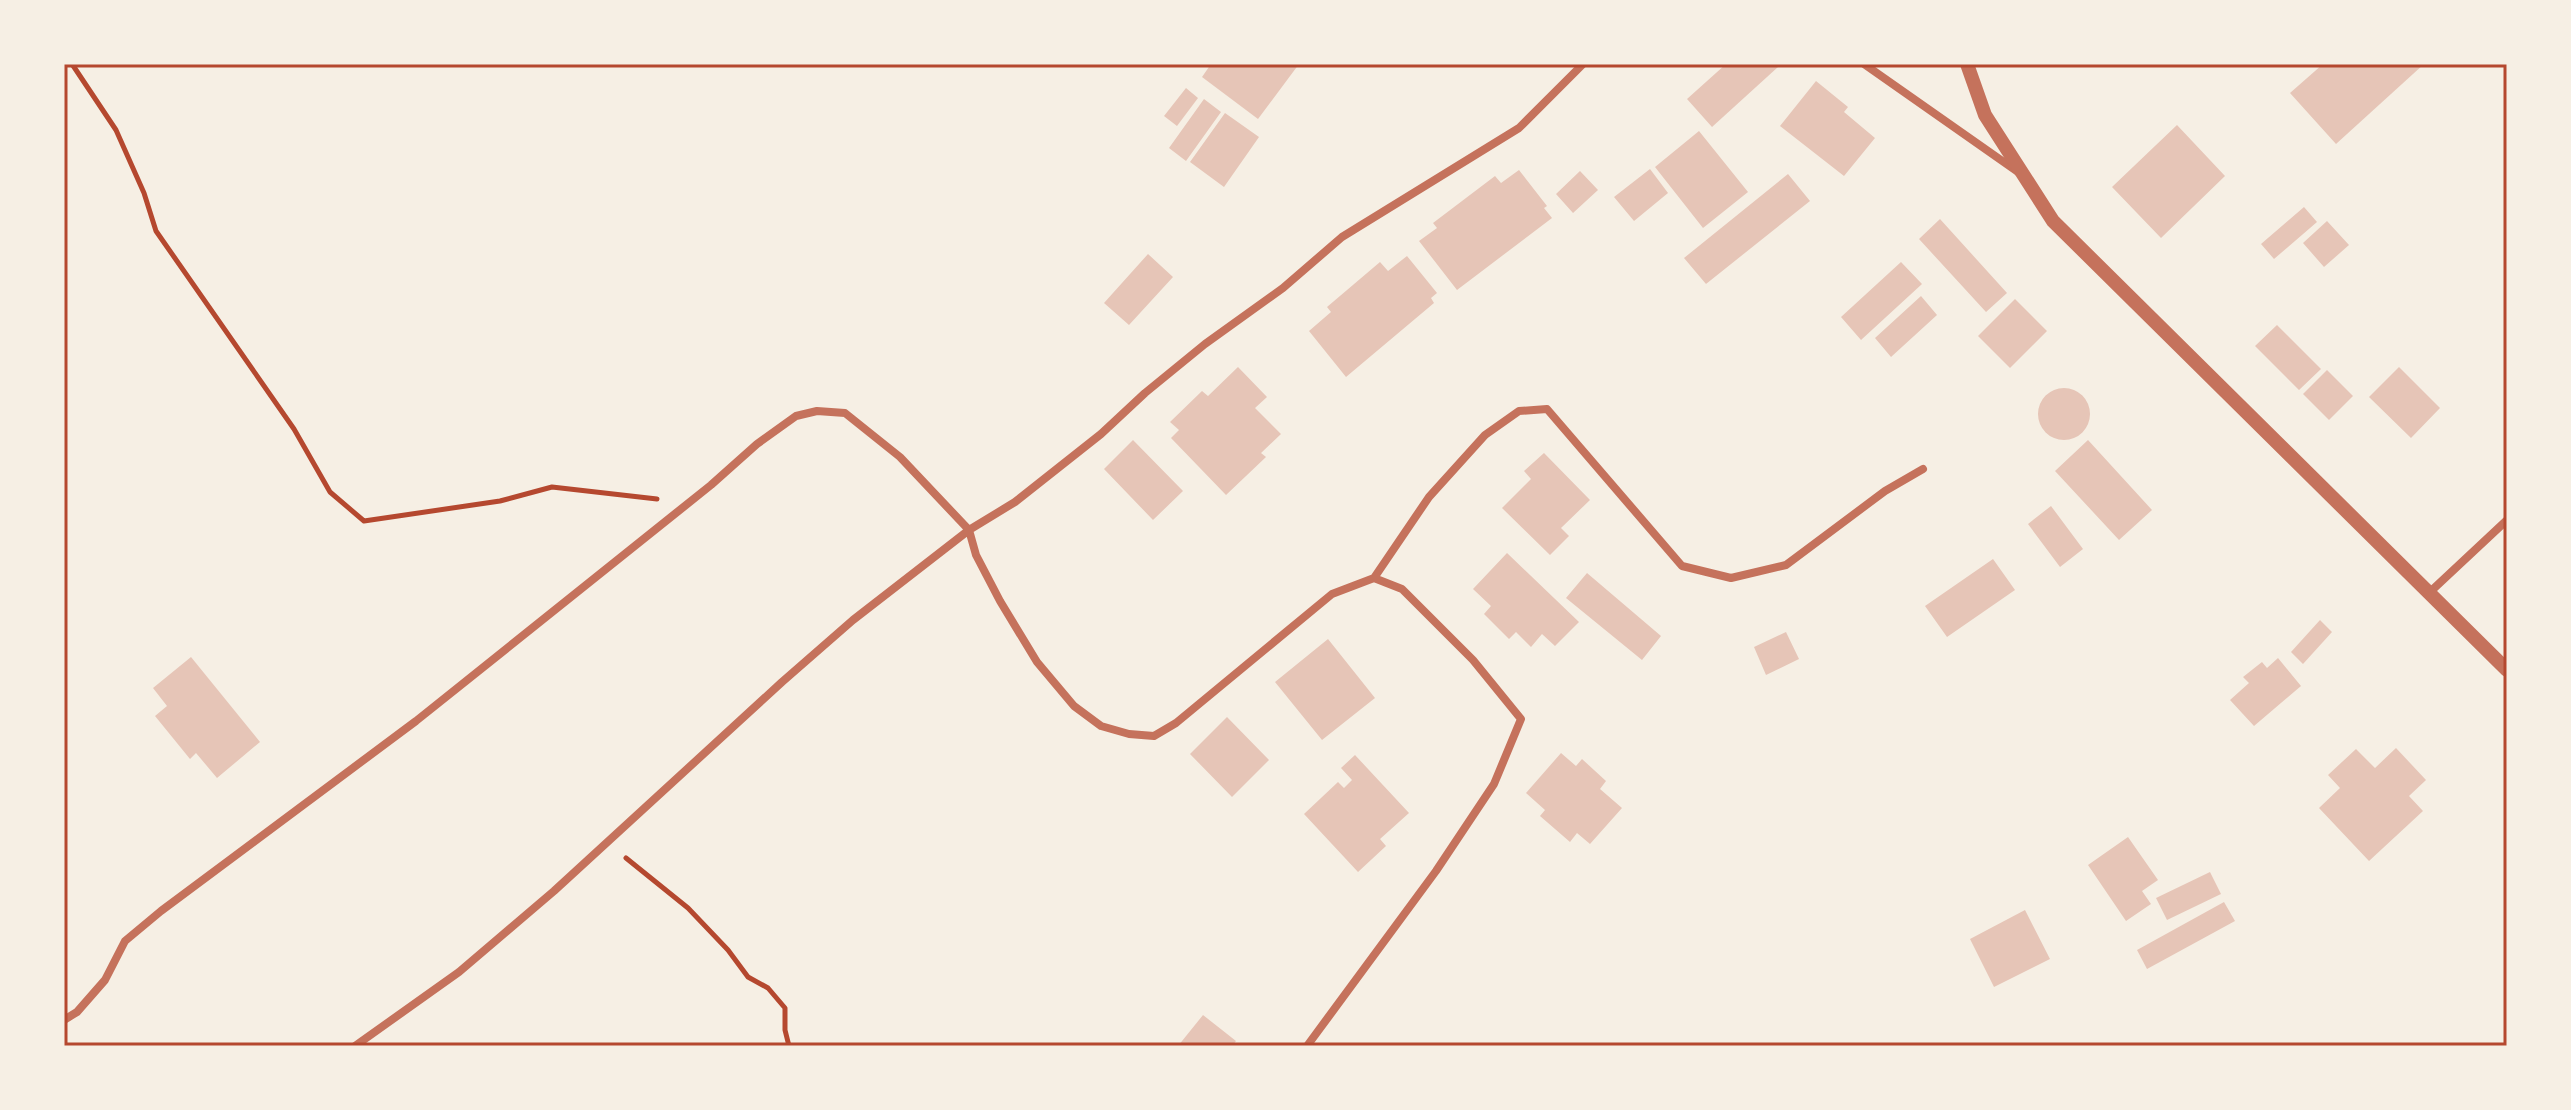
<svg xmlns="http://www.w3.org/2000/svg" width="2571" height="1110" font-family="Rubik,sans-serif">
  <rect width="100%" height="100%" fill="#f6efe4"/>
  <!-- building -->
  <path fill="#e6c5b7" d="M 1211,64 L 1299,64 L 1258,119 L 1202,77 Z
    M 1726,64 L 1775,64 L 1778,67 L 1712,127 L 1687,99 Z
    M 2323,64 L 2424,64 L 2336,144 L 2290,93 Z
    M 1816,81 L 1848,107 L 1844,112 L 1875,138 L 1844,176 L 1780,126 Z
    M 1186,88 L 1198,98 L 1177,126 L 1164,116 Z
    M 1204,99 L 1221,112 L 1186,161 L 1169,148 Z
    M 1225,113 L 1259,137 L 1224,187 L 1190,162 Z
    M 2177,125 L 2225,176 L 2161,238 L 2112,187 Z
    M 1699,131 L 1748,192 L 1703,228 L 1655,167 Z
    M 1650,169 L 1668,193 L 1634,221 L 1614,197 Z
    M 1519,170 L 1547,206 L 1544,208 L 1552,218 L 1457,290 L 1419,241 L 1437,228 L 1433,223 L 1495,176 L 1501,183 Z
    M 1580,171 L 1598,190 L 1573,213 L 1556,194 Z
    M 1788,174 L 1810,201 L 1706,284 L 1684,258 Z
    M 2304,207 L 2317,222 L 2274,259 L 2261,244 Z
    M 1940,219 L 2007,293 L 1986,312 L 1919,239 Z
    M 2327,221 L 2349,245 L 2324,267 L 2303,243 Z
    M 1148,254 L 1173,277 L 1129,325 L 1104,303 Z
    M 1407,256 L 1437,293 L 1431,298 L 1434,303 L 1346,377 L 1309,331 L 1331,312 L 1327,307 L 1380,262 L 1388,271 Z
    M 1901,262 L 1922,284 L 1861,340 L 1841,317 Z
    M 1921,296 L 1937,315 L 1891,357 L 1875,338 Z
    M 2015,299 L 2047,331 L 2010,368 L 1978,336 Z
    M 2277,325 L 2321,369 L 2299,390 L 2255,346 Z
    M 1238,367 L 1267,397 L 1255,408 L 1281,434 L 1261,453 L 1266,457 L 1226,495 L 1171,438 L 1179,430 L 1170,422 L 1202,391 L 1208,396 Z
    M 2399,367 L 2440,408 L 2411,438 L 2369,397 Z
    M 2327,370 L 2353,396 L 2329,420 L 2303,394 Z
    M2038 414a26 26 0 1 1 52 0a26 26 0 1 1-52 0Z
    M 1133,440 L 1183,491 L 1153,520 L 1104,469 Z
    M 2088,440 L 2152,510 L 2119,540 L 2055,471 Z
    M 1544,453 L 1590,500 L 1561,528 L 1569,536 L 1550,555 L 1502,508 L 1531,479 L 1524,471 Z
    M 2051,506 L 2083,549 L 2060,567 L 2028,524 Z
    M 1507,553 L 1579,622 L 1555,646 L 1542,634 L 1531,647 L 1516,632 L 1509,639 L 1484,614 L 1491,606 L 1473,589 Z
    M 1993,559 L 2015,590 L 1947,637 L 1925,606 Z
    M 1587,573 L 1661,636 L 1642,660 L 1566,598 Z
    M 2320,620 L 2332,632 L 2303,664 L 2291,652 Z
    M 1786,632 L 1799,659 L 1766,675 L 1754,647 Z
    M 1328,639 L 1375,698 L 1322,740 L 1275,682 Z
    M 191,657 L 260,742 L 217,778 L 196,753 L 190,759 L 155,716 L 167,706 L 153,688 Z
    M 2278,658 L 2301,686 L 2254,726 L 2230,700 L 2249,683 L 2243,677 L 2262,662 L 2267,668 Z
    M 1227,717 L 1269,760 L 1232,797 L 1190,754 Z
    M 2396,748 L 2426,780 L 2409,796 L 2423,811 L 2369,861 L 2319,808 L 2340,788 L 2328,775 L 2356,749 L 2375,768 Z
    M 1561,753 L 1576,766 L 1582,759 L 1606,781 L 1600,789 L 1622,808 L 1590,844 L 1577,833 L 1570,842 L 1540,816 L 1545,810 L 1526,793 Z
    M 1355,755 L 1409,813 L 1380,839 L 1386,846 L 1358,872 L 1304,814 L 1338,782 L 1344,788 L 1352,780 L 1341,768 Z
    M 2128,837 L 2158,880 L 2142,891 L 2151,904 L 2126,921 L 2088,865 Z
    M 2210,872 L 2221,894 L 2167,920 L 2156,898 Z
    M 2224,902 L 2235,921 L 2147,969 L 2137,950 Z
    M 2025,910 L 2050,959 L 1994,987 L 1970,939 Z
    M 1203,1015 L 1236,1041 L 1232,1046 L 1178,1046 Z"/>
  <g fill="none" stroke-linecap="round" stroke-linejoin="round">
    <!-- path -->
    <path stroke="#b5482f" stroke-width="5" d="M 72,64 L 116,130 L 144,193 L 156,231 L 294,429 L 330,492 L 364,521 L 500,501 L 552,487 L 657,499
      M 626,858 L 688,908 L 728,950 L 748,977 L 768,988 L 785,1008 L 785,1030 L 789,1046"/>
    <!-- minor -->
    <path stroke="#c5725c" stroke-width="8" d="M 1864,64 L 2018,172
      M 1374,578 L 1429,497 L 1485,435 L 1519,411 L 1547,409 L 1682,566 L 1731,578 L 1786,565 L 1885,491 L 1923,469
      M 2430,592 L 2507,520
      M 64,1020 L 77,1012 L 105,980 L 125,941 L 161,911 L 416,721 L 711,485 L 757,444 L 796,416 L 817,411 L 845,413 L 900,457 L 969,530 L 853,620 L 782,682 L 554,891 L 459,972 L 355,1046
      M 1307,1046 L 1436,871 L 1494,784 L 1521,719 L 1473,660 L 1402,589 L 1374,578 L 1332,594 L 1176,723 L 1154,736 L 1129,734 L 1101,726 L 1074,706 L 1037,662 L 1000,601 L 976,555 L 969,530 L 1015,502 L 1101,434 L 1145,393 L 1205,344 L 1283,288 L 1342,237 L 1519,128 L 1583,64"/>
    <!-- tertiary -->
    <path stroke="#c5725c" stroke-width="14" d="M 1967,64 L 1985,115 L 2053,221 L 2507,670"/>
  </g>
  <!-- border -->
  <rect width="2571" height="1110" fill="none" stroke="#f6efe4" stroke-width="132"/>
  <rect x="66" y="66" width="2439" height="978" fill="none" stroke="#b5482f" stroke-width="3"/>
</svg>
